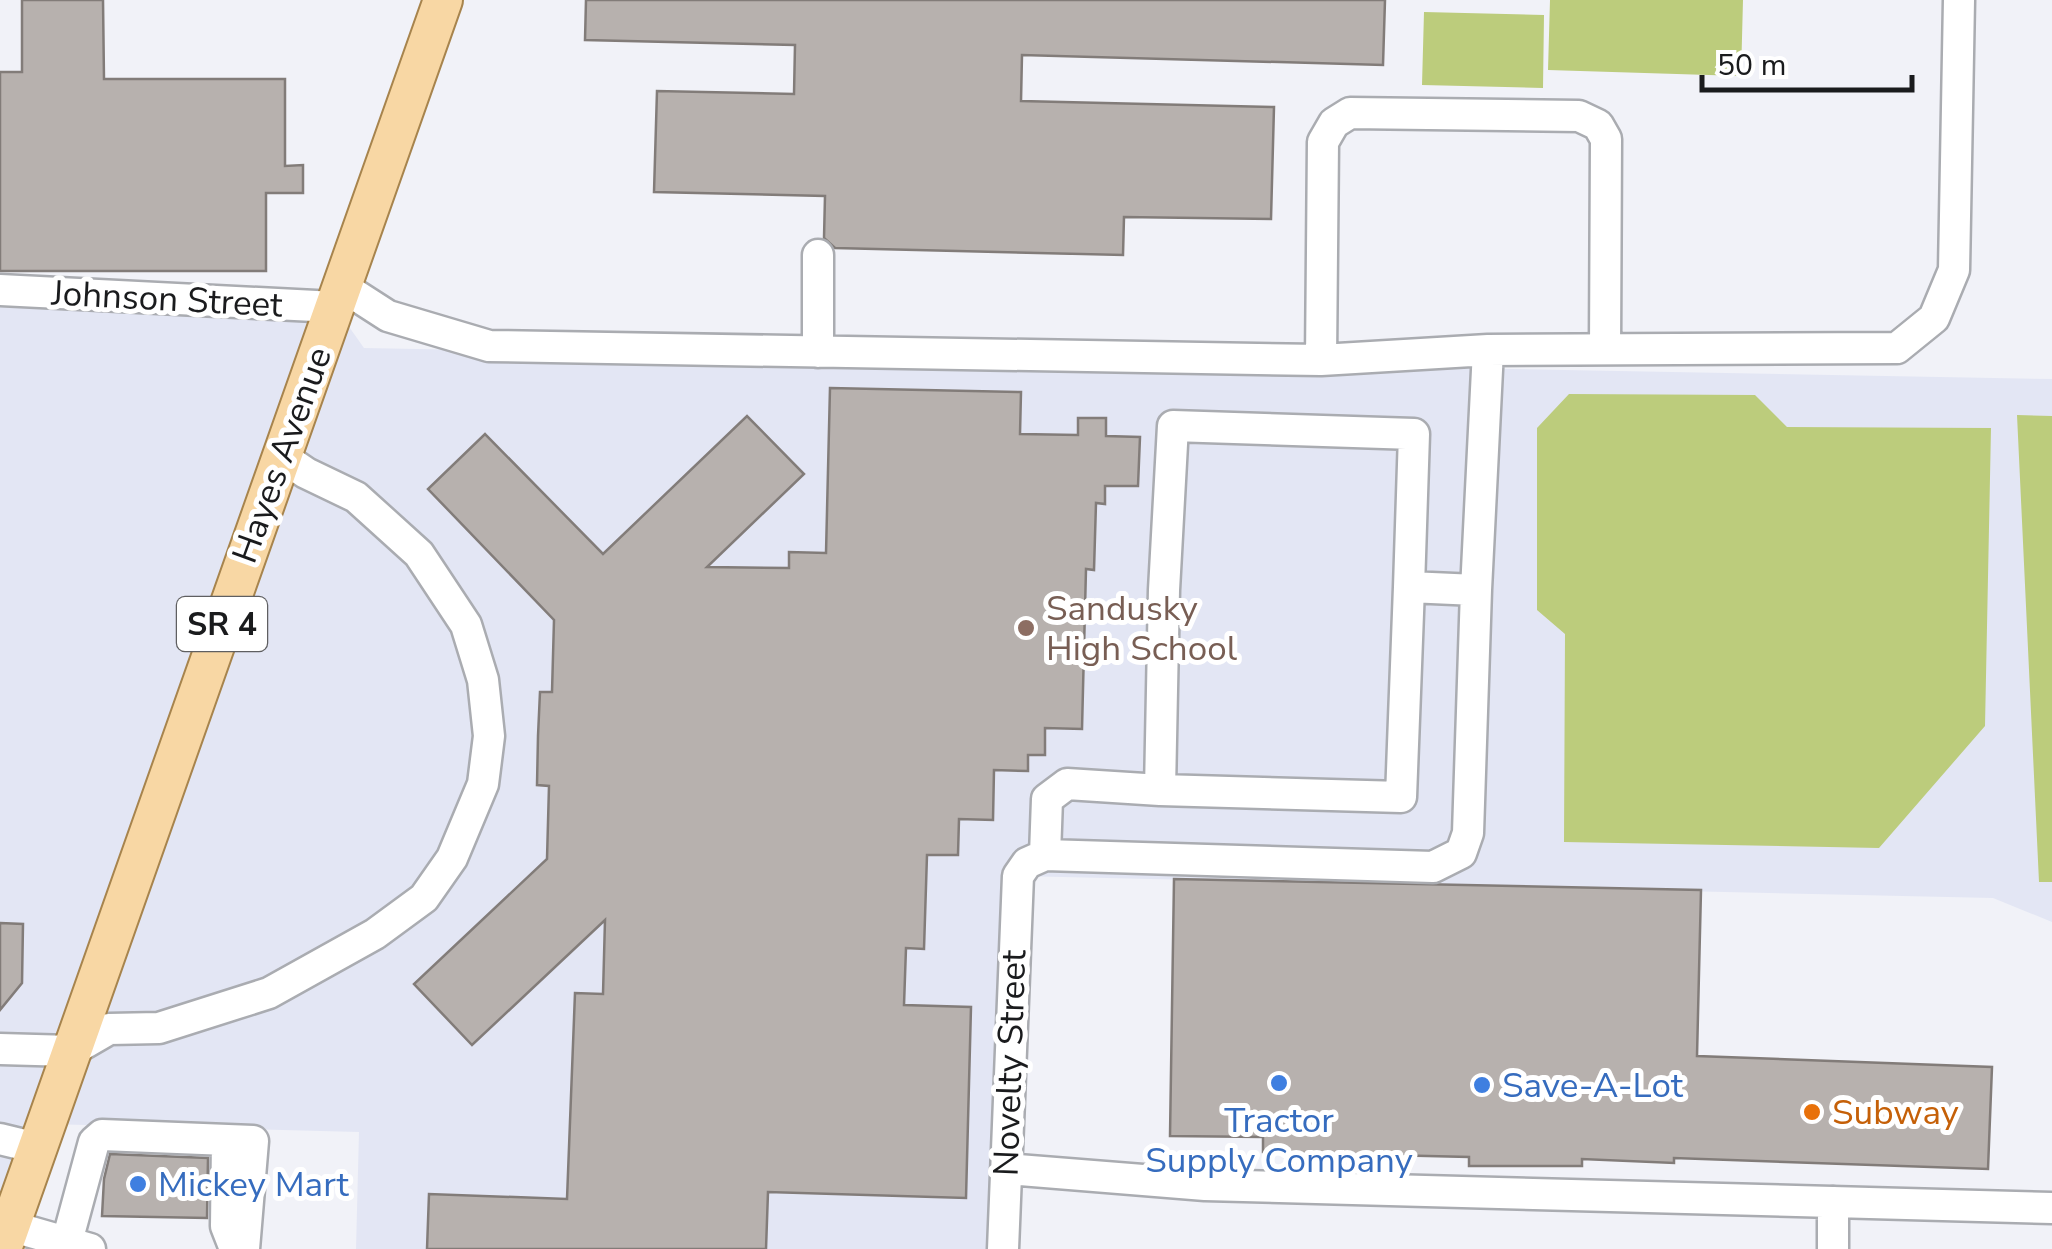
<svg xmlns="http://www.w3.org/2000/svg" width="2052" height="1249" font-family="'Nunito Sans',sans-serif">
  <rect width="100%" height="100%" fill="#f1f2f8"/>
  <!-- built -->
  <path fill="#e3e6f4" d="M 0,290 L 335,307 L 364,348 L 2052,379 L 2052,922 L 1993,898 L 1018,876 L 1003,1249 L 356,1249 L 359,1132 L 46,1124 L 0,1249 Z"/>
  <!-- green -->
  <path fill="#bccc7c" d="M 1550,0 L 1743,0 L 1741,76 L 1548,70 Z
    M 1424,12 L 1544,15 L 1543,88 L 1422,85 Z
    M 1569,394 L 1755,395 L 1787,427 L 1991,428 L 1985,726 L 1879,848 L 1564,842 L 1565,634 L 1537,610 L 1537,428 Z
    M 2017,415 L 2052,416 L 2052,882 L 2039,882 Z"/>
  <!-- building -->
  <path fill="#b7b1ae" stroke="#827c79" stroke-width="2.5" d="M 22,0 L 103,0 L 104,79 L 285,79 L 285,166 L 303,165 L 303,193 L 266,193 L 266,271 L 0,271 L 0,72 L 22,72 Z
    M 586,0 L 1385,0 L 1383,65 L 1022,55 L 1021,101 L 1274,107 L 1271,219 L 1124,217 L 1123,255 L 835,248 L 824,238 L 825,196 L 654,192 L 657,91 L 794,94 L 795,45 L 585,40 Z
    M 830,388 L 1021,392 L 1020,434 L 1078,435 L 1078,418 L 1106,418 L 1106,436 L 1140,437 L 1138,486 L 1105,486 L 1105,504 L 1096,503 L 1094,570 L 1086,569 L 1082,729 L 1045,728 L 1045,755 L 1028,755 L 1028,771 L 994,770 L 993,820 L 959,819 L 958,855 L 927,855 L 924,949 L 906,948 L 904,1005 L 971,1007 L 966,1198 L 768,1192 L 766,1249 L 427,1249 L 429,1194 L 567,1199 L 575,993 L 603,994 L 605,920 L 472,1045 L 414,984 L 547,859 L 549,786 L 537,785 L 538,736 L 540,692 L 552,692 L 554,620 L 428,489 L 485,434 L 603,554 L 747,416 L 804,474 L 707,567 L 789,568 L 789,552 L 826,553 Z
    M 1174,879 L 1701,890 L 1697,1056 L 1992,1067 L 1988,1169 L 1674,1158 L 1674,1163 L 1582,1159 L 1582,1166 L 1469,1166 L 1469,1157 L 1263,1152 L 1263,1137 L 1170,1136 Z
    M 0,923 L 23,924 L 22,983 L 0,1010 Z
    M 110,1154 L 208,1158 L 207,1218 L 102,1216 L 104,1179 Z"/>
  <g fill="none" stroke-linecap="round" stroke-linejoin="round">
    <defs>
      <path id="minor" d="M 818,255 L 818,352
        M 343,287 L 388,316 L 489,346 L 1321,360 L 1488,350 L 1897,348 L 1934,318 L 1954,270 L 1959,0
        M 0,290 L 335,307
        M 1321,360 L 1323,142 L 1334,123 L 1350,113 L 1579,116 L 1598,125 L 1606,139 L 1605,349
        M 1160,790 L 1401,797 L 1409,587
        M 1045,855 L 1047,799 L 1067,784 L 1160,790 L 1164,590 L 1173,426 L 1414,434 L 1409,587 L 1476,590
        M 0,1049 L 71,1051 L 109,1029 L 159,1028 L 269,993 L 375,934 L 424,898 L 452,858 L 483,784 L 489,736 L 483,680 L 466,625 L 419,554 L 356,497 L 306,473 L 281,456
        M 0,1139 L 37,1148
        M 227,1140 L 226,1226 L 235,1249
        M 1006,1169 L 1205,1185 L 2052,1208
        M 10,1226 L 90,1249
        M 65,1249 L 94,1142 L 102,1135 L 253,1141 L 244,1249
        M 1003,1249 L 1018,876 L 1027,863 L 1045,855 L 1433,867 L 1461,853 L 1468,833 L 1476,590 L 1488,350
        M 1833,1249 L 1833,1202"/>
      <path id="major" d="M 2,1249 L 443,0"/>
    </defs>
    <!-- minor casing -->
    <use href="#minor" stroke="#aaacb1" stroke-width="35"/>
    <!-- major casing -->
    <use href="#major" stroke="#a7844d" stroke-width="42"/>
    <!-- minor -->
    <use href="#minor" stroke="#fff" stroke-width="30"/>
    <!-- major -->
    <use href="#major" stroke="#f8d7a4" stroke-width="38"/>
  </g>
  <!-- markers -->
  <circle fill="#8d6e63" stroke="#fff" stroke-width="4" cx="1026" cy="628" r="10"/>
  <g fill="#3f7fe0" stroke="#fff" stroke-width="4">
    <circle cx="1279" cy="1083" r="10"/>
    <circle cx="1482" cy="1085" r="10"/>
    <circle cx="138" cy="1184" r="10"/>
  </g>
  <circle fill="#e8710a" stroke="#fff" stroke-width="4" cx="1812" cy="1112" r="10"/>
  <g text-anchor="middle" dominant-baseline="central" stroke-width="10" stroke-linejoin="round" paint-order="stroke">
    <!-- shield labels -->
    <rect fill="#fff" stroke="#5f5f61" stroke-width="2.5" x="177" y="597" width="90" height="54" rx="8"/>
    <g font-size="32" font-weight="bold" fill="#1a1b1d">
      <text x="222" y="624">SR 4</text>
    </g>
    <!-- street labels -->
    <g font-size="35" fill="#1a1b1d" stroke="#fff">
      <text transform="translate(167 299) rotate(3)">Johnson Street</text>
      <text transform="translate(282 455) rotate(-70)">Hayes Avenue</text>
      <text transform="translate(1010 1063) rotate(-88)">Novelty Street</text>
    </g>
    <!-- education labels -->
    <g font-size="35" fill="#785e54" stroke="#fff" text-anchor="start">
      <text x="1046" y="608">Sandusky<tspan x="1046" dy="40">High School</tspan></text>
    </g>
    <!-- shop labels -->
    <g font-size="35" fill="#366cbe" stroke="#fff" text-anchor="start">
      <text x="1502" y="1085">Save-A-Lot</text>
      <text x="1279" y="1120" text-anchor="middle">Tractor<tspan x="1279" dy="40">Supply Company</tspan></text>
      <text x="158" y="1184">Mickey Mart</text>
    </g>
    <!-- food labels -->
    <g font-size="35" fill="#c56008" stroke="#fff" text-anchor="start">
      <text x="1832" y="1112">Subway</text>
    </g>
  </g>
  <!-- scale -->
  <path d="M1702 75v15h210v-15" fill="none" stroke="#1a1b1d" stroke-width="5"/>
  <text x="1717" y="75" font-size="30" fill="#1a1b1d" stroke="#ffffff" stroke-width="8" paint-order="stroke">50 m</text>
</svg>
